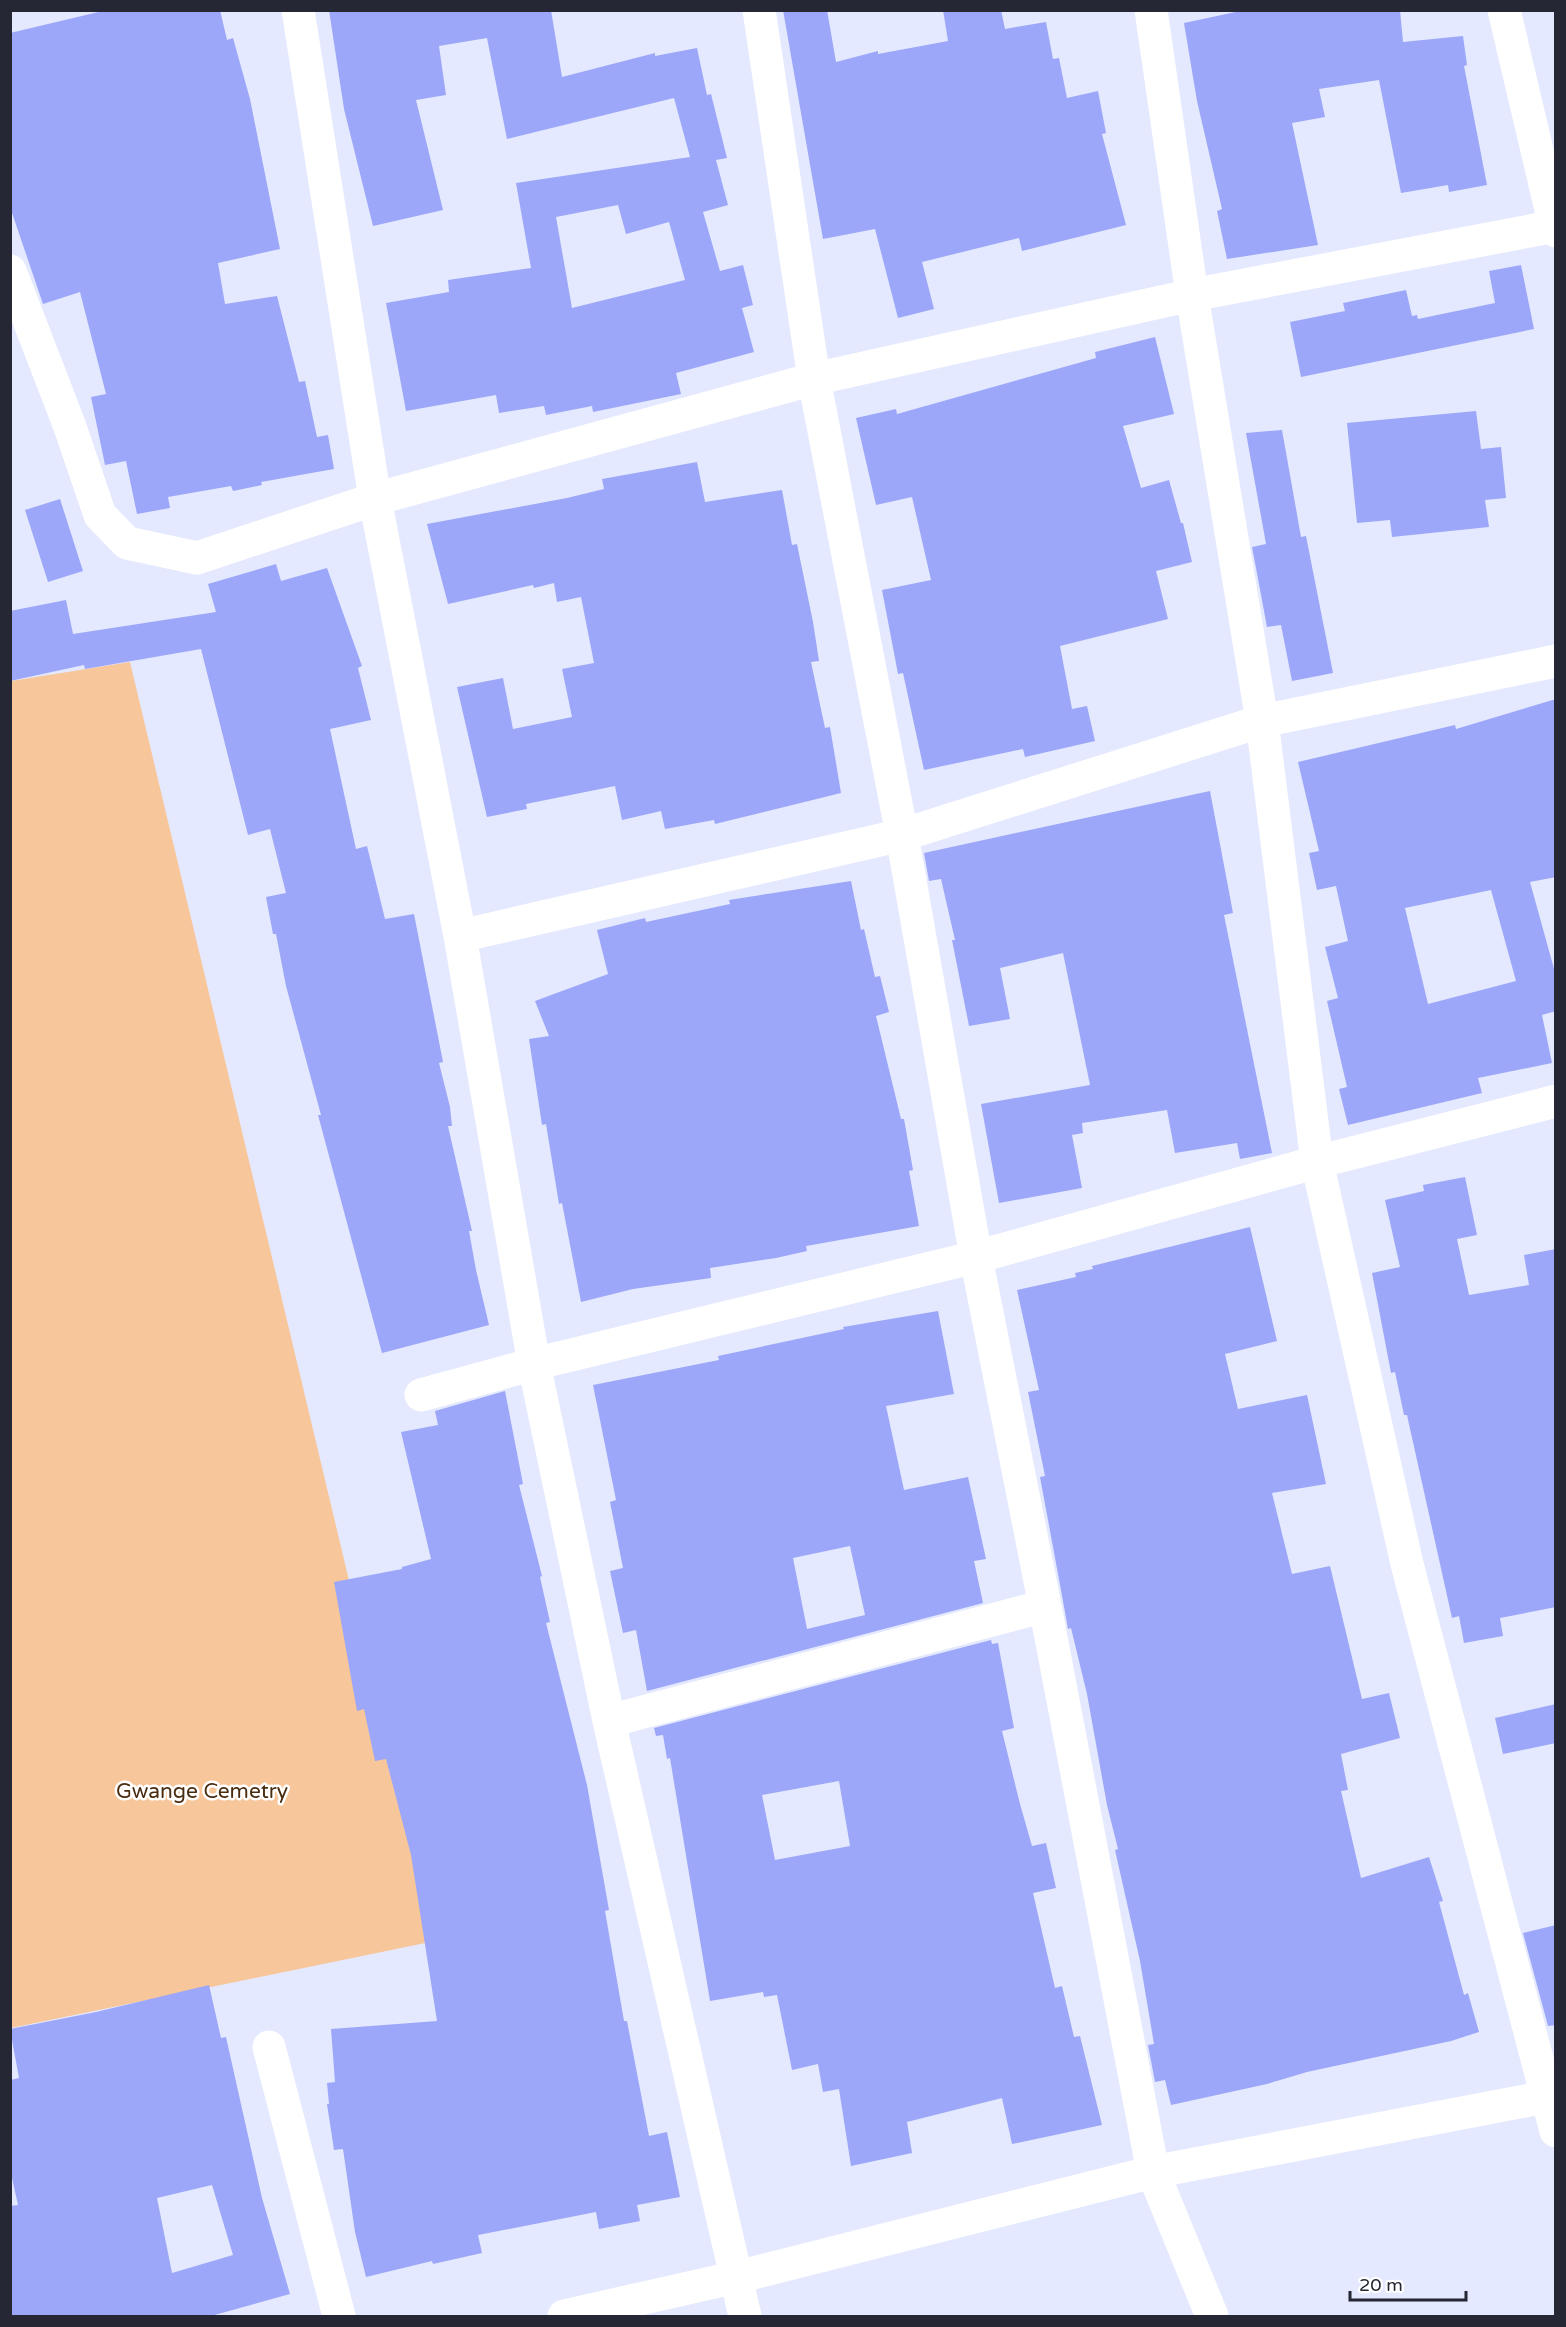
<svg xmlns="http://www.w3.org/2000/svg" width="1566" height="2327" font-family="'Varela Round',sans-serif">
  <rect width="100%" height="100%" fill="#e4e9ff"/>
  <!-- green -->
  <path fill="#f8c69b" d="M 130,662 L 435,1941 L 11,2028 L 11,681 Z"/>
  <!-- building -->
  <path fill="#9ca7f9" fill-rule="evenodd" d="M 107,10 L 220,10 L 227,40 L 233,38 L 250,99 L 280,249 L 218,263 L 225,304 L 277,296 L 299,382 L 305,381 L 317,437 L 328,435 L 334,469 L 261,482 L 262,485 L 233,491 L 231,486 L 168,497 L 170,508 L 137,514 L 126,461 L 105,465 L 91,397 L 106,394 L 80,292 L 43,304 L 10,207 L 10,33 Z
    M 329,10 L 551,10 L 562,77 L 655,53 L 655,56 L 697,48 L 707,95 L 711,94 L 727,158 L 716,160 L 728,205 L 703,212 L 720,271 L 743,265 L 753,305 L 742,308 L 754,352 L 676,373 L 681,394 L 593,412 L 592,406 L 546,415 L 544,406 L 499,413 L 496,395 L 406,411 L 386,303 L 449,292 L 448,280 L 531,268 L 516,183 L 690,157 L 674,98 L 507,139 L 487,38 L 439,46 L 446,95 L 416,100 L 443,210 L 373,226 L 344,109 ZM 618,205 L 626,234 L 669,222 L 685,280 L 572,308 L 556,217 Z
    M 783,10 L 827,10 L 836,62 L 878,51 L 878,54 L 948,41 L 943,10 L 1001,10 L 1005,29 L 1046,22 L 1053,59 L 1059,58 L 1067,98 L 1098,91 L 1106,133 L 1102,134 L 1126,225 L 1022,251 L 1019,238 L 922,262 L 934,309 L 898,318 L 875,229 L 823,239 Z
    M 1245,10 L 1400,10 L 1403,42 L 1463,36 L 1467,65 L 1464,66 L 1487,185 L 1449,192 L 1448,185 L 1401,193 L 1379,80 L 1319,89 L 1325,117 L 1292,123 L 1318,245 L 1227,259 L 1217,211 L 1222,209 L 1197,101 L 1184,23 Z
    M 1521,265 L 1534,329 L 1301,377 L 1290,322 L 1345,311 L 1343,303 L 1406,290 L 1412,316 L 1417,315 L 1418,319 L 1495,303 L 1489,271 Z
    M 1155,337 L 1174,414 L 1123,426 L 1141,488 L 1169,480 L 1181,523 L 1183,523 L 1192,562 L 1156,571 L 1168,619 L 1060,646 L 1072,709 L 1087,706 L 1095,741 L 1025,757 L 1023,749 L 924,770 L 903,673 L 898,674 L 882,590 L 931,580 L 912,497 L 876,505 L 856,418 L 896,409 L 897,414 L 1096,358 L 1095,352 Z
    M 1476,411 L 1481,449 L 1501,447 L 1506,498 L 1485,500 L 1489,527 L 1392,537 L 1390,520 L 1357,523 L 1347,423 Z
    M 1282,430 L 1301,537 L 1306,536 L 1333,673 L 1292,681 L 1281,625 L 1267,627 L 1256,568 L 1252,547 L 1266,544 L 1246,433 Z
    M 697,462 L 705,502 L 782,490 L 792,545 L 797,544 L 813,622 L 819,661 L 811,662 L 825,728 L 830,727 L 841,793 L 715,824 L 714,820 L 665,829 L 661,811 L 622,820 L 615,786 L 526,804 L 527,809 L 487,817 L 457,687 L 503,678 L 513,729 L 572,717 L 562,669 L 594,663 L 581,597 L 557,602 L 554,583 L 534,588 L 533,585 L 448,604 L 427,524 L 567,498 L 604,489 L 602,479 Z
    M 60,499 L 83,571 L 48,582 L 25,510 Z
    M 276,564 L 281,581 L 327,568 L 362,666 L 358,668 L 371,720 L 330,729 L 356,849 L 367,846 L 385,919 L 414,914 L 443,1062 L 439,1063 L 450,1107 L 452,1126 L 448,1126 L 472,1231 L 469,1231 L 476,1270 L 489,1325 L 382,1353 L 318,1115 L 321,1115 L 286,986 L 276,934 L 273,934 L 266,897 L 286,893 L 270,829 L 248,835 L 201,649 L 85,669 L 84,665 L 10,681 L 10,611 L 66,600 L 73,634 L 216,612 L 208,584 Z
    M 1556,699 L 1556,877 L 1530,882 L 1556,976 L 1556,1011 L 1542,1015 L 1552,1063 L 1478,1078 L 1482,1093 L 1348,1125 L 1339,1089 L 1347,1087 L 1327,1001 L 1338,998 L 1325,947 L 1348,941 L 1336,886 L 1317,890 L 1309,853 L 1319,851 L 1298,762 L 1455,725 L 1456,729 ZM 1491,890 L 1516,981 L 1428,1004 L 1405,908 Z
    M 1210,791 L 1233,913 L 1224,915 L 1272,1153 L 1240,1159 L 1237,1143 L 1175,1153 L 1167,1110 L 1082,1123 L 1083,1133 L 1072,1135 L 1082,1188 L 999,1203 L 981,1104 L 1090,1085 L 1063,953 L 1000,968 L 1010,1019 L 969,1026 L 952,940 L 955,940 L 941,879 L 929,881 L 924,853 Z
    M 851,881 L 861,930 L 864,929 L 875,977 L 880,976 L 889,1012 L 876,1016 L 901,1119 L 904,1119 L 913,1170 L 909,1171 L 919,1226 L 806,1246 L 807,1251 L 776,1258 L 710,1268 L 711,1278 L 633,1289 L 581,1302 L 562,1203 L 559,1204 L 546,1124 L 542,1125 L 529,1039 L 549,1036 L 535,1001 L 608,974 L 597,930 L 645,918 L 646,922 L 730,904 L 729,900 Z
    M 1465,1177 L 1477,1235 L 1457,1239 L 1469,1295 L 1529,1285 L 1524,1255 L 1556,1249 L 1556,1607 L 1500,1618 L 1503,1636 L 1464,1643 L 1459,1616 L 1452,1618 L 1407,1415 L 1404,1415 L 1395,1372 L 1391,1373 L 1372,1273 L 1400,1267 L 1385,1200 L 1424,1191 L 1423,1185 Z
    M 1250,1227 L 1277,1341 L 1225,1354 L 1238,1409 L 1307,1395 L 1326,1484 L 1272,1493 L 1292,1574 L 1330,1566 L 1362,1699 L 1389,1693 L 1400,1738 L 1341,1754 L 1348,1790 L 1341,1791 L 1361,1878 L 1429,1857 L 1443,1901 L 1439,1902 L 1464,1995 L 1468,1993 L 1479,2032 L 1451,2041 L 1307,2072 L 1267,2084 L 1171,2105 L 1165,2080 L 1155,2082 L 1148,2045 L 1154,2044 L 1140,1961 L 1115,1850 L 1118,1849 L 1107,1805 L 1087,1694 L 1071,1628 L 1068,1629 L 1061,1590 L 1040,1477 L 1045,1476 L 1028,1392 L 1039,1390 L 1017,1290 L 1076,1277 L 1075,1273 L 1093,1269 L 1092,1266 Z
    M 938,1311 L 954,1394 L 886,1406 L 904,1490 L 968,1477 L 986,1559 L 974,1561 L 983,1603 L 647,1691 L 636,1630 L 623,1633 L 610,1571 L 623,1568 L 610,1502 L 616,1500 L 593,1385 L 719,1360 L 718,1356 L 844,1329 L 843,1327 ZM 850,1546 L 865,1615 L 807,1629 L 793,1558 Z
    M 505,1391 L 523,1484 L 519,1485 L 542,1576 L 540,1577 L 550,1622 L 546,1623 L 587,1785 L 609,1910 L 605,1911 L 624,2021 L 627,2021 L 649,2136 L 667,2132 L 680,2197 L 637,2205 L 640,2221 L 599,2229 L 596,2212 L 478,2235 L 482,2253 L 433,2264 L 432,2261 L 366,2277 L 355,2232 L 343,2149 L 334,2150 L 327,2104 L 329,2104 L 327,2083 L 335,2082 L 331,2029 L 437,2021 L 411,1855 L 386,1759 L 375,1761 L 364,1709 L 357,1711 L 334,1582 L 402,1569 L 402,1567 L 431,1559 L 401,1432 L 438,1425 L 435,1411 Z
    M 991,1640 L 992,1644 L 998,1643 L 1014,1728 L 1002,1731 L 1020,1804 L 1032,1846 L 1046,1843 L 1056,1888 L 1033,1893 L 1055,1988 L 1062,1986 L 1074,2037 L 1080,2036 L 1102,2125 L 1012,2144 L 1002,2098 L 907,2122 L 912,2153 L 851,2166 L 839,2089 L 823,2092 L 818,2064 L 792,2070 L 777,1995 L 764,1997 L 763,1992 L 710,2001 L 670,1758 L 667,1759 L 663,1735 L 656,1736 L 654,1728 ZM 839,1781 L 850,1846 L 775,1860 L 762,1795 Z
    M 1556,1704 L 1556,1743 L 1503,1754 L 1495,1718 Z
    M 1556,1925 L 1556,2025 L 1548,2026 L 1523,1933 Z
    M 209,1985 L 221,2038 L 226,2037 L 262,2198 L 290,2294 L 211,2316 L 10,2316 L 10,2206 L 18,2205 L 10,2169 L 10,2080 L 19,2078 L 10,2029 L 96,2012 ZM 212,2185 L 233,2255 L 172,2273 L 157,2198 Z"/>
  <g fill="none" stroke-linecap="round" stroke-linejoin="round">
    <!-- minor -->
    <path stroke="#fff" stroke-width="33" d="M 298,10 L 375,499 L 460,936 L 534,1364 L 609,1721 L 745,2316
      M 759,10 L 814,379 L 902,835 L 976,1257 L 1045,1606 L 1153,2172 L 1212,2316
      M 1151,10 L 1192,295 L 1262,721 L 1317,1162 L 1407,1564 L 1556,2131
      M 1504,10 L 1556,231
      M 10,271 L 70,427 L 100,515 L 127,543 L 197,558 L 375,499 L 814,379 L 1192,295 L 1556,226
      M 460,936 L 902,835 L 1262,721 L 1556,661
      M 421,1395 L 534,1364 L 976,1257 L 1317,1162 L 1556,1101
      M 609,1721 L 1045,1606
      M 269,2047 L 339,2316"/>
    <!-- tertiary -->
    <path stroke="#fff" stroke-width="33" d="M 564,2316 L 737,2277 L 1153,2172 L 1556,2095"/>
  </g>
  <g text-anchor="middle" dominant-baseline="central" stroke-width="5" stroke-linejoin="round" paint-order="stroke">
    <!-- park labels -->
    <g font-size="21" fill="#4a2d11" stroke="#fff">
      <text x="202" y="1791">Gwange Cemetry</text>
    </g>
  </g>
  <!-- border -->
  <rect width="1566" height="2327" fill="none" stroke="#252734" stroke-width="24"/>
  <!-- scale -->
  <path d="M1350 2291v9h116v-9" fill="none" stroke="#252734" stroke-width="3"/>
  <text x="1359" y="2291" font-size="18" fill="#252734" stroke="#ffffff" stroke-width="4.5" paint-order="stroke">20 m</text>
</svg>
